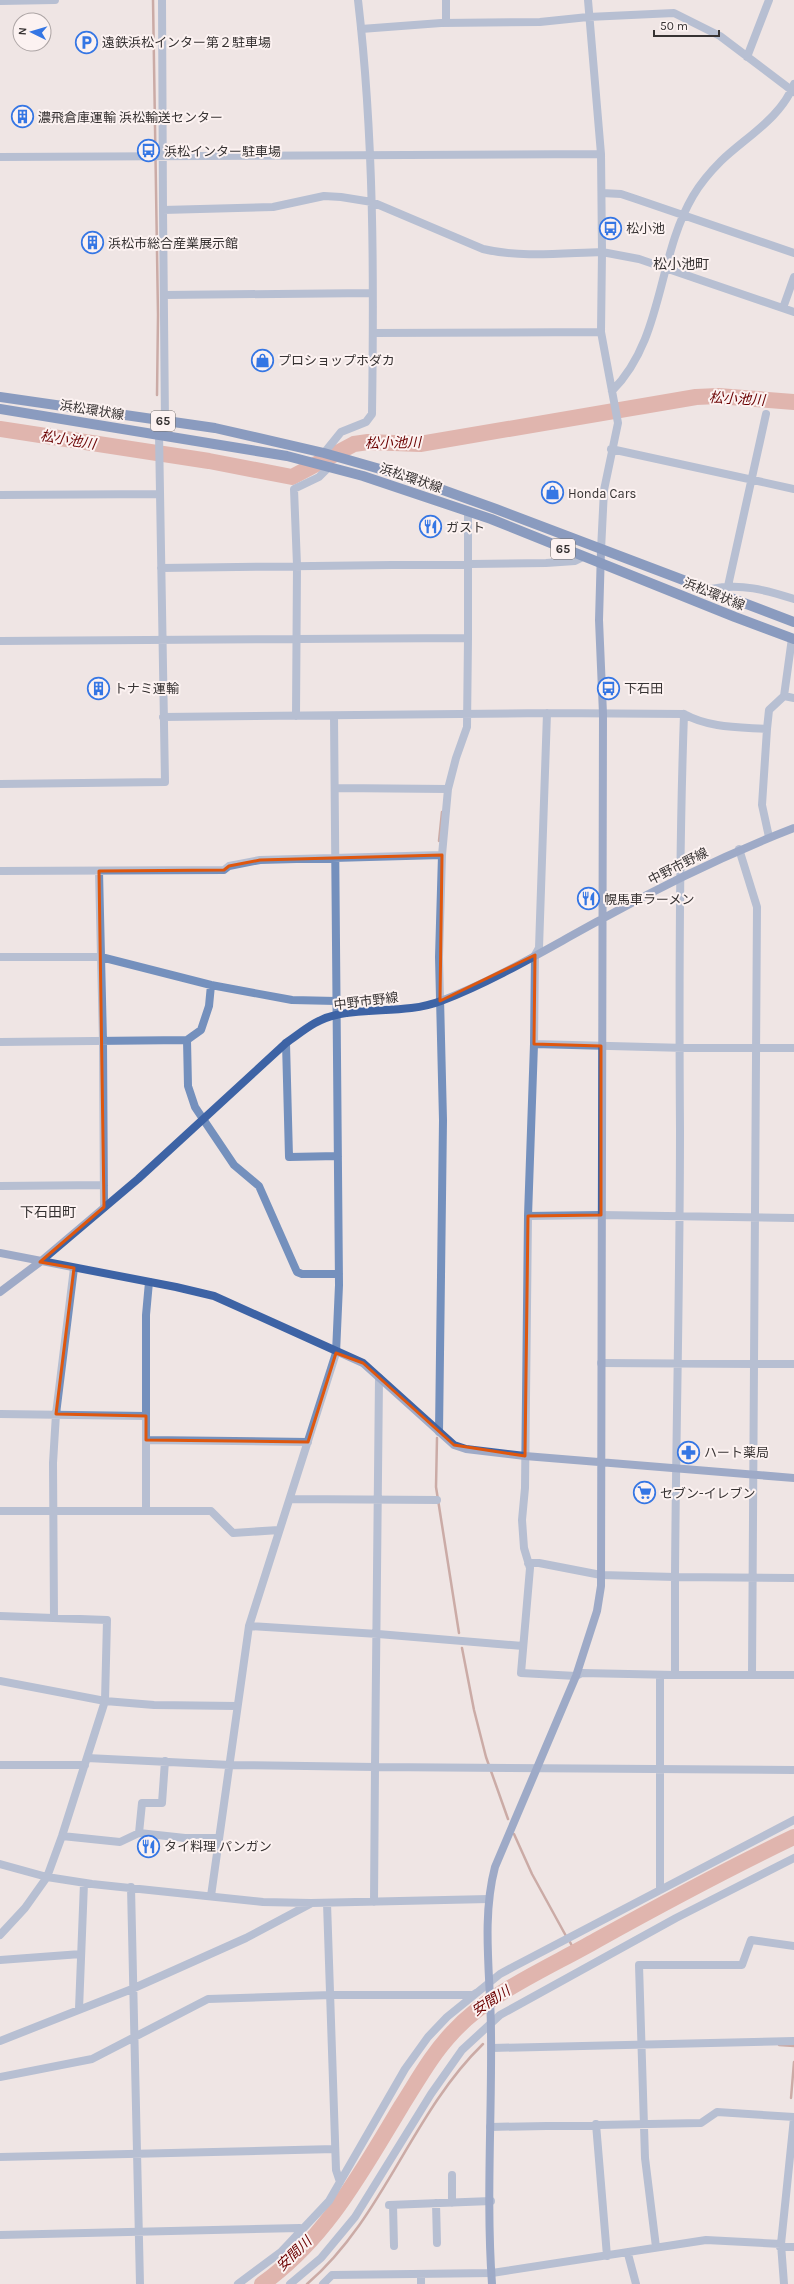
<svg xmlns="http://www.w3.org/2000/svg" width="794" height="2284" font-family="Karla,'Noto Sans JP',sans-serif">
  <rect width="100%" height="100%" fill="#efe5e4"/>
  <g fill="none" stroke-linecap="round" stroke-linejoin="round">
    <!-- stream -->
    <path stroke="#a0645c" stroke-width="2.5" d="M 153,0 L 158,315 L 157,395
      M 439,841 L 442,812
      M 437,1438 L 436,1487 L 459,1633
      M 462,1648 L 474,1710 L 486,1757 L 508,1819
      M 514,1834 L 532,1874 L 566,1936
      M 570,1942 L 575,1952
      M 779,2045 L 794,2046
      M 791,2098 L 794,2062
      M 307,2284 C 384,2218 411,2114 483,2044"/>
    <!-- river -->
    <path stroke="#ce7a6e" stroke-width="16" d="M 0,429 L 209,461 L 292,477 L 354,444 L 368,442 L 420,444 L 696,397 L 718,396 L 794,402
      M 262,2284 C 326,2239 362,2171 402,2105 C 418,2080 432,2054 453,2032 C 488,1993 552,1966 597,1940 C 662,1904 727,1869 794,1837"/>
    <!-- street -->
    <path stroke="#7490bd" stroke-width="8" d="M 162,0 L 163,210 L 273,207 L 324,196 L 341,197 L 372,202 L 483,249 C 521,258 563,253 602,252 L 601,154 L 588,0
      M 446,0 L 446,23
      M 0,1 L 55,0
      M 361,29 L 441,23 L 540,22 L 588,17 L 674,13 L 720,36 L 794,92
      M 747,57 L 769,0
      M 0,157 L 601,154
      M 602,193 L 621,194 L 636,199 L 794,253
      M 163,210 L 165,422
      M 164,295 L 371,293
      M 783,308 L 794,277
      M 373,333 L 601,332
      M 612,391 C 664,339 657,257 693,196 C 700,184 711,171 721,161 C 746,137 781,118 794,84
      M 611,449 L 794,489
      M 324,453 L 341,432 L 366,422 L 372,414 C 374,276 374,137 358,0
      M 0,495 L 159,494
      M 601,550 L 604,490 L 618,423 L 601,332 L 602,252 L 639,259 L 794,312
      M 161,568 L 546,563 L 575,561 L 583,557
      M 728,586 L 766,414
      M 711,589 C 741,583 766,590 794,599
      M 468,638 L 468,512
      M 0,641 L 468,638 L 467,727 L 456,758 L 448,789 L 442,855 L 260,860 L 229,866 L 224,870 L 0,871
      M 784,696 L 794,698
      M 547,713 L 539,948 L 535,955 L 534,1044 L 528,1216 L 525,1488 L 522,1520 L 524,1548 L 530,1568 L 521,1673 L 576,1676 L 582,1673 L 675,1675 L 794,1675
      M 684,714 C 709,728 739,727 767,729 L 762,805 L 769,837
      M 296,716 L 297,565 L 294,489 L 319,477 L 330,466
      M 163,717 L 547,713 L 684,714 C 679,853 679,992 680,1130 C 680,1279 676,1428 675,1577 L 601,1575 L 539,1563 L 528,1563
      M 767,729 L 769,710 L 784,696 L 792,638
      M 0,784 L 165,782 L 159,434
      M 335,788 L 448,789
      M 739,849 L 757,907 L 754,1364 L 794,1364
      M 99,871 L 103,1041 L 104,1207
      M 0,957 L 101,957 L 211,985 L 292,1000 L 336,1001
      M 187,1040 L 201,1030 L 209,1006 L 211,985
      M 0,1042 L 187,1040 L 188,1086 L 195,1107 L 234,1165 L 259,1186 L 297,1272 L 302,1274 L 339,1274
      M 286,1043 L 289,1157 L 338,1156
      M 534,1044 L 686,1048 L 794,1048
      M 0,1186 L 104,1185
      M 528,1216 L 601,1215 L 794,1218
      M 601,1363 L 754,1364 L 752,1674
      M 0,1414 L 146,1416
      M 439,1432 L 443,1120 L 439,957 L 442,855
      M 146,1440 L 308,1442
      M 290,1499 L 437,1500
      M 0,1511 L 146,1511 L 146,1315 L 149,1282
      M 146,1511 L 211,1511 L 233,1533 L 279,1530
      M 0,1616 L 107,1620 L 105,1701 L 62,1836 L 47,1877 L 25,1908 L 0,1935
      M 54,1618 L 53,1463 L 56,1414 L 74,1268
      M 249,1626 L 378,1634 L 523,1646
      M 660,1675 L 660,1890
      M 675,1675 L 675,1577 L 794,1578
      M 0,1681 L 105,1701 L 154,1705 L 237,1706
      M 87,1758 L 230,1765 L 375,1767 L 379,1378
      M 0,1765 L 85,1765
      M 139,1833 L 142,1803 L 162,1803 L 165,1761
      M 62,1836 L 120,1842 L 139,1833 L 185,1838 L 219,1838
      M 0,1864 L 47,1877 L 92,1884 L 263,1902 L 311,1903 L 489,1899
      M 131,1887 L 140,2284
      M 211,1896 L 249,1626 L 336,1353 L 339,1285 L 334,716
      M 374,1902 L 375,1767 L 794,1770
      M 327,1903 L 336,2170 L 340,2182
      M 0,1960 L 81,1954
      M 79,2009 L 84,1883
      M 0,2041 L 132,1989 L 246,1938 L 310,1904
      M 492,2048 L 794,2041
      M 0,2077 L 92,2059 L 208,1999 L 331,1995 L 473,1995 L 476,1993
      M 596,2124 L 607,2256
      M 490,2127 L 701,2123 L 717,2112 L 794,2117
      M 0,2157 L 335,2149
      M 452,2175 L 452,2203
      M 436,2203 L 437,2243
      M 389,2205 L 491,2201
      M 393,2205 L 394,2246
      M 0,2235 L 300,2228 L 303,2229
      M 656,2247 L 645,2158 L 639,1965 L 742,1965 L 751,1940 L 794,1946
      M 780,2247 L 794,2247
      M 628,2254 L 636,2284
      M 421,2274 L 421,2284
      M 238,2284 L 281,2252 L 329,2201 L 405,2069 L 428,2037 L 447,2017 L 500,1974 L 513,1967 L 794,1820
      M 290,2284 L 321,2258 L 355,2217 L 431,2094 L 462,2050 L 500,2015 L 676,1918 L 794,1858
      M 323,2284 L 332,2275 L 492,2273 L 706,2240 L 781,2244
      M 784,2284 L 781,2244 L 794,2118"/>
    <!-- secondary -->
    <path stroke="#3d63a5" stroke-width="8" d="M 0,1253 L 176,1287 L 214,1296 L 363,1363 L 454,1445 L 466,1449 L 525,1456 L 794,1478
      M 0,1292 L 40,1262 L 138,1179 L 286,1043 C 302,1032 316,1019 336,1015 C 370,1007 407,1014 441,1001 C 496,980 548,948 600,920 C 663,885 727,854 794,828
      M 492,2284 C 486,2201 492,2116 491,2033 C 491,1978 481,1920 495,1867 L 576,1676 L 597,1611 L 601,1586 L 603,714 L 599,620 L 601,550"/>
    <!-- primary -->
    <path stroke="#114292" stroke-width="10" d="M 0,397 L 215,428 L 324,453 L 401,475 L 496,509 L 794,622
      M 0,409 L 287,456 L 363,476 L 491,519 L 735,617 L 794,639"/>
  </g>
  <!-- marked area -->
  <path d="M0 0H794V2284H0ZM 442,855 L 440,1001 L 535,955 L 534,1044 L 601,1046 L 601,1215 L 528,1216 L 525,1456 L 454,1445 L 363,1363 L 336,1353 L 308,1442 L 146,1440 L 146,1416 L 56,1414 L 74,1268 L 40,1262 L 104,1207 L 99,871 L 224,870 L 229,866 L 260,860 Z" fill="#efe5e4" fill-opacity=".55" fill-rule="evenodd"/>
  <path fill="none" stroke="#df570e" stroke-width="3" stroke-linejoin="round" d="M 442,855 L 440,1001 L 535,955 L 534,1044 L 601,1046 L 601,1215 L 528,1216 L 525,1456 L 454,1445 L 363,1363 L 336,1353 L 308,1442 L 146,1440 L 146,1416 L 56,1414 L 74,1268 L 40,1262 L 104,1207 L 99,871 L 224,870 L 229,866 L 260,860 Z"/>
  <!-- icons -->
  <defs>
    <symbol id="parking-ring" viewBox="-11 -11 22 22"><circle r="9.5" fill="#fcf2f1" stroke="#3576e4" stroke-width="1.5"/><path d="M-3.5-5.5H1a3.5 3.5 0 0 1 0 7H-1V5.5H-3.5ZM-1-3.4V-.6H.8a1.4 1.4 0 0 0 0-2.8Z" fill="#3576e4"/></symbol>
    <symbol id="building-ring" viewBox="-11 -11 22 22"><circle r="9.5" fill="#fcf2f1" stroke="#3576e4" stroke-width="1.5"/><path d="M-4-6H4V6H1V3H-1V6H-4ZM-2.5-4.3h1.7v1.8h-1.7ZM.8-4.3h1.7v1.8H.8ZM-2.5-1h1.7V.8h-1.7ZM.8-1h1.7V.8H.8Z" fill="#3576e4"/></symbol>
    <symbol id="bus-ring" viewBox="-11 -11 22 22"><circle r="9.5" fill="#fcf2f1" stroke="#3576e4" stroke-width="1.5"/><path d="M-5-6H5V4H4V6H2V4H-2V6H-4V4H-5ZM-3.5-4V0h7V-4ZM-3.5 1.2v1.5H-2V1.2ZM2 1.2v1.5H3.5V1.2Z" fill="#3576e4"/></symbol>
    <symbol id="shop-ring" viewBox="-11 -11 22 22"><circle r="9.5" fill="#fcf2f1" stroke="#3576e4" stroke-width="1.5"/><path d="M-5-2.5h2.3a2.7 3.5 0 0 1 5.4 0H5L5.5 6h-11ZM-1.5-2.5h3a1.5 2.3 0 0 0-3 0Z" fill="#3576e4"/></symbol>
    <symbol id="restaurant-ring" viewBox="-11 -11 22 22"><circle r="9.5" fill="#fcf2f1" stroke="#3576e4" stroke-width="1.5"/><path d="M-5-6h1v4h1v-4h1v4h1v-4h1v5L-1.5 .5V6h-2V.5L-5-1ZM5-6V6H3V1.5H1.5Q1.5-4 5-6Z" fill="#3576e4"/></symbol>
    <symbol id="pharmacy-ring" viewBox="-11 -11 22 22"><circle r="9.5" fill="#fcf2f1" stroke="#3576e4" stroke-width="1.5"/><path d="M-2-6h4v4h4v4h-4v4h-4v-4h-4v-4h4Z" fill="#3576e4"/></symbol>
    <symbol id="supermarket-ring" viewBox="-11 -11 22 22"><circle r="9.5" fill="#fcf2f1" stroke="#3576e4" stroke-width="1.5"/><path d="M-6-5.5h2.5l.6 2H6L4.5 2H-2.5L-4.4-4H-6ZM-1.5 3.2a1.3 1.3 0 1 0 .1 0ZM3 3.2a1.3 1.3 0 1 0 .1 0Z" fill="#3576e4"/></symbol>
  </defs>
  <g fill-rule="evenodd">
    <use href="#parking-ring" x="74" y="30" width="25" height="25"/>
    <use href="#building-ring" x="10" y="104" width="25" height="25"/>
    <use href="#bus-ring" x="136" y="138" width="25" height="25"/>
    <use href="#bus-ring" x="598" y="216" width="25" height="25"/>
    <use href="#building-ring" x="80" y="230" width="25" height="25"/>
    <use href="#shop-ring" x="250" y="348" width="25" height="25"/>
    <use href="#shop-ring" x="540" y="480" width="25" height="25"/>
    <use href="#restaurant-ring" x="418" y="514" width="25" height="25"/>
    <use href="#building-ring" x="86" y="676" width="25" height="25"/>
    <use href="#bus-ring" x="596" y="676" width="25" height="25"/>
    <use href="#restaurant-ring" x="576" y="886" width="25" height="25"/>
    <use href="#pharmacy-ring" x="676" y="1440" width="25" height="25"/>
    <use href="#supermarket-ring" x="632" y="1480" width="25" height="25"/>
    <use href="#restaurant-ring" x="136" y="1834" width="25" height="25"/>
  </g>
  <g text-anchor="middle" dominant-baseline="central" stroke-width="4" stroke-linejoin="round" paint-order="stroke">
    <!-- shield labels -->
    <g fill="#fcf2f1" stroke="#716c6b" stroke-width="1">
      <rect x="151" y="411" width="24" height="20" rx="3"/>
      <rect x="551" y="539" width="24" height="20" rx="3"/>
    </g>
    <g font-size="12" font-weight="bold" fill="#363232">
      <text x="163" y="421">65</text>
      <text x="563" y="549">65</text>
    </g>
    <!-- poi labels -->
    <g font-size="13" fill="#363232" stroke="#fcf2f1" text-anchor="start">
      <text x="102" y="42">遠鉄浜松インター第２駐車場</text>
      <text x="38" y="117">濃飛倉庫運輸 浜松輸送センター</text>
      <text x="164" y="151">浜松インター駐車場</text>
      <text x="626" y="228">松小池</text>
      <text x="108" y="243">浜松市総合産業展示館</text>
      <text x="278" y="360">プロショップホダカ</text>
      <text x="568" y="493">Honda Cars</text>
      <text x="446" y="527">ガスト</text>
      <text x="114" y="688">トナミ運輸</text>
      <text x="624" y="688">下石田</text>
      <text x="604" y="899">幌馬車ラーメン</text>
      <text x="704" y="1452">ハート薬局</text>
      <text x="660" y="1493">セブン-イレブン</text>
      <text x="164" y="1846">タイ料理 パンガン</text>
    </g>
    <!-- street labels -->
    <g font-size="13" fill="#363232" stroke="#fcf2f1">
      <text transform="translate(92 410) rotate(9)">浜松環状線</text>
      <text transform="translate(411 478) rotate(19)">浜松環状線</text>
      <text transform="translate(714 594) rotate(22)">浜松環状線</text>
      <text transform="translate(678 866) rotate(-27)">中野市野線</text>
      <text transform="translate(366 1001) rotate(-7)">中野市野線</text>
    </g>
    <!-- neighbourhood labels -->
    <g font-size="14" fill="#363232" stroke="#fcf2f1">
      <text x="681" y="264">松小池町</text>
      <text x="48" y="1212">下石田町</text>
    </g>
    <!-- water labels -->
    <g font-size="14" font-style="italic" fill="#6b0000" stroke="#fcf2f1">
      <text transform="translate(737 399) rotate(3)">松小池川</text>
      <text transform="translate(68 440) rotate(9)">松小池川</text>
      <text transform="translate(393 443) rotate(-1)">松小池川</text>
      <text transform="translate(491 2001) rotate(-33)">安間川</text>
      <text transform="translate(294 2254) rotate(-44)">安間川</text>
    </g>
  </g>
  <!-- north arrow -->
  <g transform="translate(32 32) rotate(275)"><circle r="19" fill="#fcf2f1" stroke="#ada5a5"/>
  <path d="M0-3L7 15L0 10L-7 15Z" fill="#3576e4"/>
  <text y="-6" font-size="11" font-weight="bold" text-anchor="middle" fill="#363232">N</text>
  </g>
  <!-- scale -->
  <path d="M654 30v6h65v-6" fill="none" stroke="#363232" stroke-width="2"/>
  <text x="660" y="30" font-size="12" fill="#363232" stroke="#fcf2f1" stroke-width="3" paint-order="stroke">50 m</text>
</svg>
